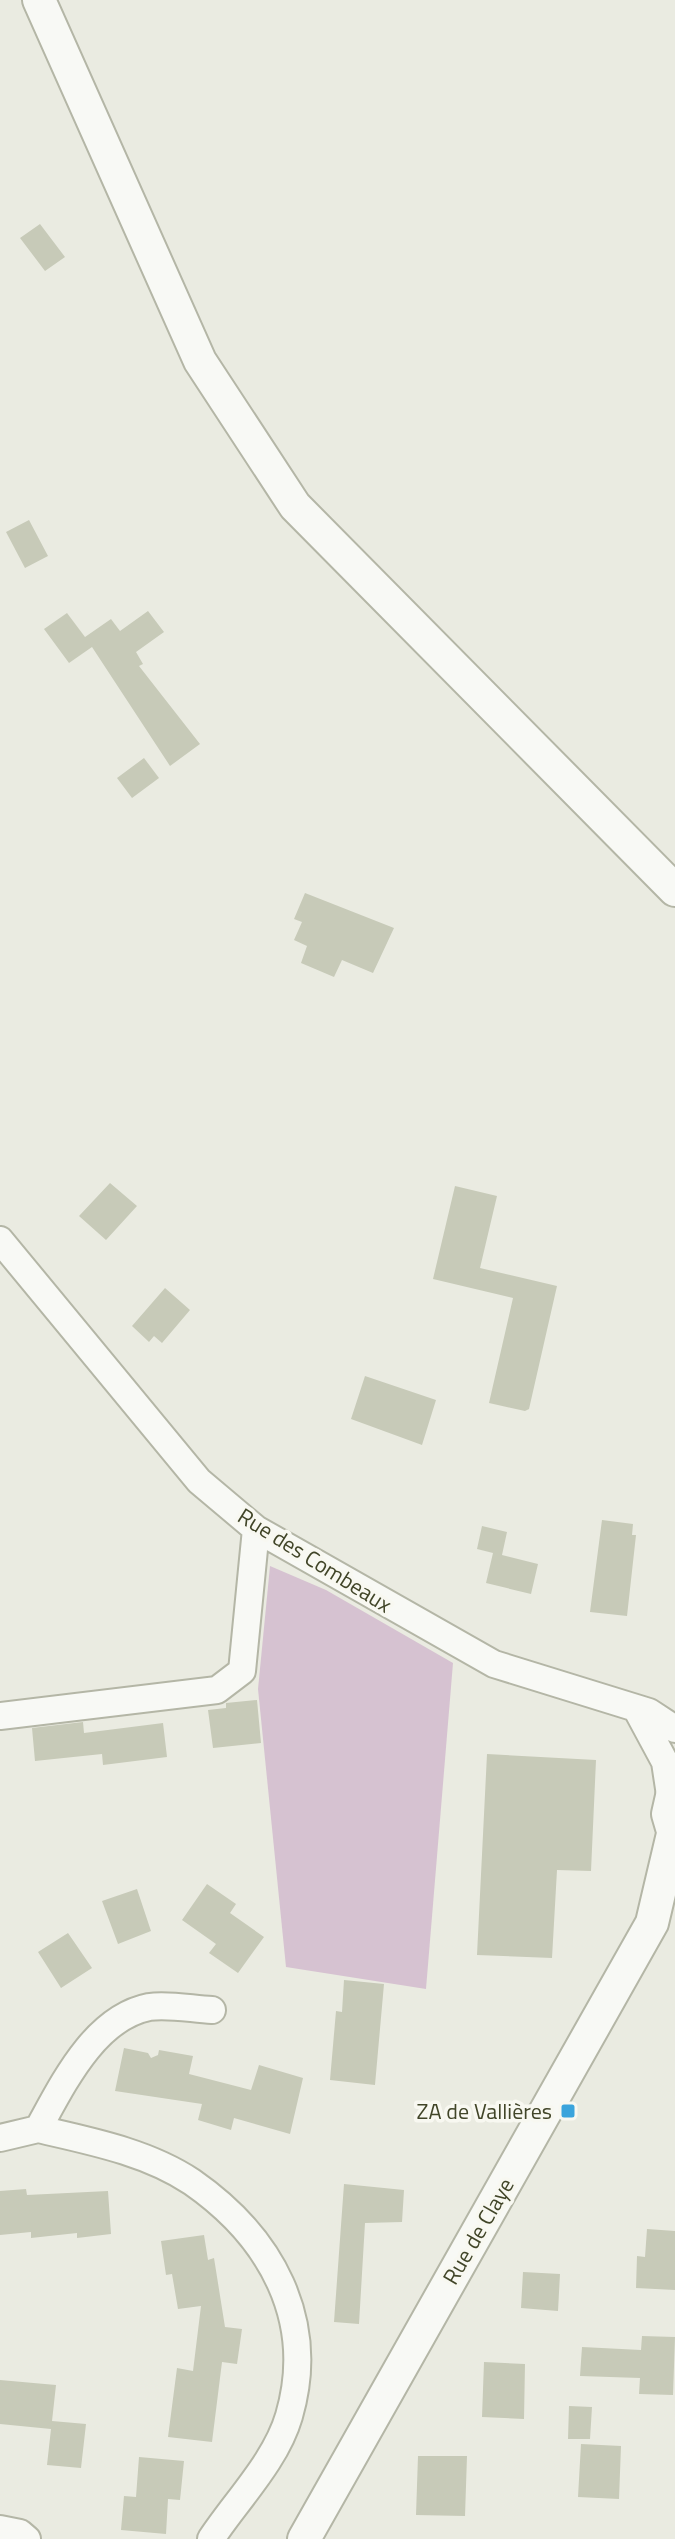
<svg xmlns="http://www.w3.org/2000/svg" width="675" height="2539" font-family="'Titillium Web',sans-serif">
  <rect width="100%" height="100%" fill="#eaebe1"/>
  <!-- green -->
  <path fill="#d6c2d1" d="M 270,1566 L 326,1590 L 453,1663 L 426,1989 L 286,1967 L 258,1689 Z"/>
  <!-- building -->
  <path fill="#c7cab8" d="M 40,224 L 65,257 L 45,271 L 20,238 Z
    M 29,520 L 48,556 L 25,568 L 6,532 Z
    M 148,611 L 164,632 L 136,652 L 143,664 L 139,666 L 200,744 L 170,766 L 92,647 L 69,663 L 44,629 L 67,613 L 85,637 L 111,619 L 120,631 Z
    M 144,758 L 159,778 L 132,798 L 117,778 Z
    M 305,893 L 394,928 L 373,973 L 342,960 L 334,977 L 301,963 L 307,946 L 294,940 L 302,922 L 294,919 Z
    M 110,1183 L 137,1206 L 106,1240 L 79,1216 Z
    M 455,1186 L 497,1196 L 480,1268 L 557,1286 L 529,1409 L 525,1411 L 489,1403 L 513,1298 L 433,1279 Z
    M 165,1288 L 190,1310 L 162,1343 L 154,1336 L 149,1342 L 132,1326 Z
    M 365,1376 L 436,1400 L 422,1445 L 351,1419 Z
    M 602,1520 L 633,1524 L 632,1535 L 636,1535 L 627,1616 L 590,1612 Z
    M 482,1526 L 507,1532 L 502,1555 L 538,1564 L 531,1594 L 486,1583 L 493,1553 L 477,1549 Z
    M 257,1700 L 261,1743 L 213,1748 L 208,1710 L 226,1708 L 226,1703 Z
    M 83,1722 L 84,1733 L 163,1723 L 167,1757 L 103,1765 L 102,1754 L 35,1761 L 32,1728 Z
    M 487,1754 L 596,1760 L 591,1871 L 557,1870 L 552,1958 L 477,1955 Z
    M 207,1884 L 236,1904 L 230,1913 L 264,1937 L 238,1973 L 209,1953 L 216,1944 L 182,1920 Z
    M 137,1889 L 151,1931 L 118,1944 L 102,1901 Z
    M 68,1933 L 92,1968 L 61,1988 L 38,1952 Z
    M 344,1980 L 384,1984 L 375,2085 L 330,2080 L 336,2011 L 342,2012 Z
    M 124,2048 L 148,2053 L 151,2058 L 158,2055 L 159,2050 L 193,2056 L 189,2074 L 251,2090 L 259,2065 L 303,2078 L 290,2134 L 234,2118 L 231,2130 L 198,2120 L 202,2104 L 115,2091 Z
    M 344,2184 L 404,2190 L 402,2222 L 365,2223 L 359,2324 L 334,2322 Z
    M 26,2189 L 27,2195 L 108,2191 L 111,2234 L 77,2238 L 77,2233 L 31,2238 L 31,2232 L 0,2235 L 0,2191 Z
    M 647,2229 L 675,2231 L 675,2290 L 636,2288 L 637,2256 L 645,2257 Z
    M 204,2235 L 208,2260 L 214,2258 L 225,2327 L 242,2329 L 237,2364 L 222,2362 L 212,2442 L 168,2437 L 177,2368 L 193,2371 L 201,2306 L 178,2309 L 172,2274 L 166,2275 L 161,2241 Z
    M 523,2272 L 560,2274 L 558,2311 L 521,2308 Z
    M 642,2336 L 675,2337 L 673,2395 L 639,2394 L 640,2378 L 580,2376 L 582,2347 L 641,2350 Z
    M 484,2362 L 525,2364 L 524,2419 L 482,2417 Z
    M 0,2380 L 56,2385 L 52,2421 L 86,2424 L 81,2468 L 47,2465 L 51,2429 L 0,2424 Z
    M 569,2406 L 592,2407 L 590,2439 L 568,2439 Z
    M 581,2444 L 621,2446 L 619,2499 L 578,2497 Z
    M 418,2456 L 467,2456 L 465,2516 L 416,2515 Z
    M 139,2457 L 184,2461 L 180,2500 L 168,2499 L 166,2534 L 121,2530 L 124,2496 L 136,2497 Z"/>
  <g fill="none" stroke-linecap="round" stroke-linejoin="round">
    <defs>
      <path id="minor" d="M 0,1240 L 199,1481 L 256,1529 L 494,1664 L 649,1712 L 675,1729
        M 637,1710 L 665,1762 L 670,1795
        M 0,1716 L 217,1690 L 242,1671 L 256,1529
        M 38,2129 C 90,2141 147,2152 192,2182 C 271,2237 317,2320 289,2416 C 276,2461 236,2501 211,2539
        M 0,2138 L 38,2129 C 63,2084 94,2018 149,2007 C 168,2004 192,2009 212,2010
        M 0,2529 L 20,2533 L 27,2539"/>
      <path id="tertiary" d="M 39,0 L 200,361 L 295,506 L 675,890
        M 675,1783 L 668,1814 L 675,1838
        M 304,2539 L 652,1923 L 673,1834"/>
    </defs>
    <!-- minor casing -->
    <use href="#minor" stroke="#b4b6a6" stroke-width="30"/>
    <!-- tertiary casing -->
    <use href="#tertiary" stroke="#b4b6a6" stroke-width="36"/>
    <!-- minor -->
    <use href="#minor" stroke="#f8f9f5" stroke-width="26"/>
    <!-- tertiary -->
    <use href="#tertiary" stroke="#f8f9f5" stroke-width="32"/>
  </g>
  <!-- markers -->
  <rect fill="#3ba4dc" stroke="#f8f8f1" stroke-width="3" x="560" y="2103" width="16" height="16" rx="4"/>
  <g text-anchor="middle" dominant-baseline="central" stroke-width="7" stroke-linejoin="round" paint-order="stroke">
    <!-- street labels -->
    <g font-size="22" fill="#414528" stroke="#f8f8f1">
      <text transform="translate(315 1560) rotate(32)">Rue des Combeaux</text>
      <text transform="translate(478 2231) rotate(-60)">Rue de Claye</text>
    </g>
    <!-- poi labels -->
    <g font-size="22" fill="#414528" stroke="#f8f8f1" text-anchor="end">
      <text x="552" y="2111">ZA de Vallières</text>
    </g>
  </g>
</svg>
